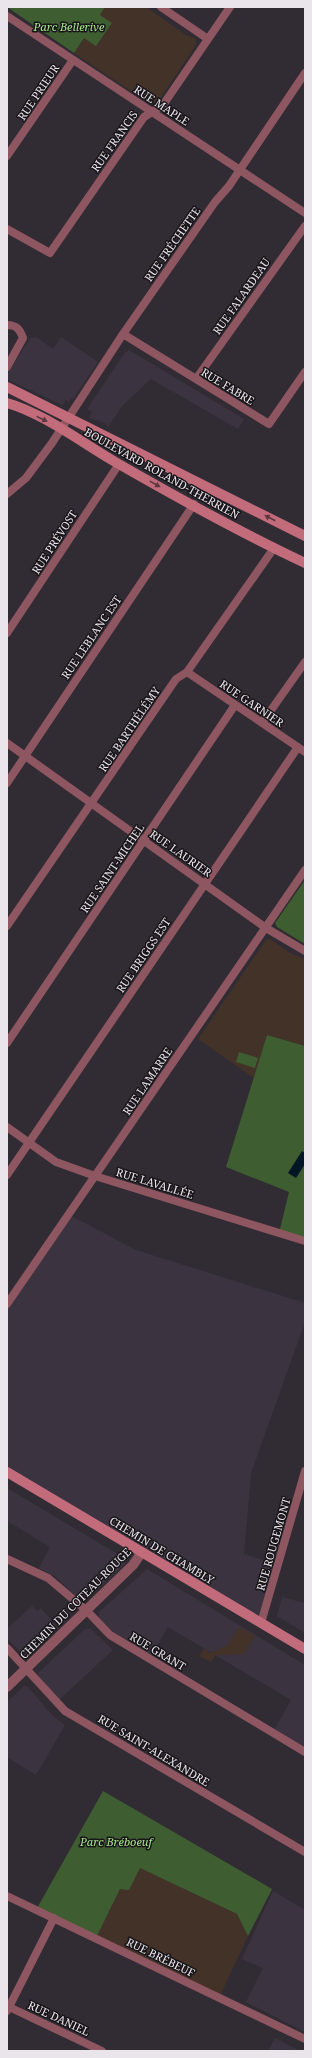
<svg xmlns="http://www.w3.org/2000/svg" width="312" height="2058" font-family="'Noto Serif',serif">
  <rect width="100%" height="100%" fill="#312c33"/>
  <!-- built -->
  <path fill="#3c3340" d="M 36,337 L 53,349 L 61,337 L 98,362 L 73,399 L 71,398 L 69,402 L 66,400 L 62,405 L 11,381 L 8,378 L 8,373 L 30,338 Z
    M 129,350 L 244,419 L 238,429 L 151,379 L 123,405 L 108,427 L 105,423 L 89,418 L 92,412 L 87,409 L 124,354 Z
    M 68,1214 L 136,1250 L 305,1303 L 305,1322 L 251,1473 L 244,1554 L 278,1565 L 261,1623 L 7,1472 L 7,1304 Z
    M 7,1488 L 121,1556 L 125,1564 L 87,1599 L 81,1601 L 56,1577 L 39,1568 L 50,1547 L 7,1521 Z
    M 147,1569 L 305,1665 L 305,1748 L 274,1730 L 291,1700 L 168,1627 L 150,1657 L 115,1634 L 99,1618 L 99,1612 Z
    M 282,1597 L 305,1603 L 305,1633 L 277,1616 Z
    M 32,1606 L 37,1611 L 41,1608 L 58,1628 L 29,1656 L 22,1654 L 7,1638 L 7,1629 Z
    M 85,1629 L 91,1629 L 113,1650 L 58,1701 L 39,1678 L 38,1673 Z
    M 24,1686 L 28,1687 L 53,1716 L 65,1725 L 36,1775 L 7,1757 L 7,1702 Z
    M 273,1891 L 305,1910 L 305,2032 L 246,2002 L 263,1968 L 242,1959 Z
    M 275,2038 L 300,2051 L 268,2051 Z"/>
  <!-- education -->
  <path fill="#433228" d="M 105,7 L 146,7 L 186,35 L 196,39 L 196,45 L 159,100 L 152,102 L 146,101 L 74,53 Z
    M 270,939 L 290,953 L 305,959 L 305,1046 L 267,1035 L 254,1078 L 198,1039 L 266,940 Z
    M 239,1627 L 255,1636 L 244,1654 L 216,1655 L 211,1662 L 199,1656 L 204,1649 L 211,1653 L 228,1645 Z
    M 140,1868 L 237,1914 L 248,1936 L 219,1998 L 96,1938 L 120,1889 L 129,1889 Z"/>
  <!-- green -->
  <path fill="#3e5d31" d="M 7,7 L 105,7 L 100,15 L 112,23 L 96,46 L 84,38 L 74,53 Z
    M 305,880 L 305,944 L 277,927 L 275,923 Z
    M 267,1035 L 305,1046 L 305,1241 L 279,1233 L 289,1192 L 226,1167 Z
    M 239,1052 L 258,1058 L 255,1068 L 236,1062 Z
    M 103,1791 L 272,1889 L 248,1936 L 237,1914 L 140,1868 L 129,1890 L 120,1889 L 96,1938 L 36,1910 Z"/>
  <!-- water -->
  <path fill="#021626" d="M 302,1151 L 305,1153 L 305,1164 L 296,1178 L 288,1173 Z"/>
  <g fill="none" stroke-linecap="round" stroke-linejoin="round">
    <!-- minor -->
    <path stroke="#8e5660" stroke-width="8" d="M 161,7 L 208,39
      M 7,16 L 305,213
      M 7,156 L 73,60
      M 7,229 L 50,253 L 144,117 L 163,105 L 230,7
      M 7,325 C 17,325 20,330 23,338 L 7,367
      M 123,334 L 269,424 L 305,372
      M 196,379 L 305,226
      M 7,494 L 26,478 L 52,443 L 123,334 L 215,202 L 229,186 L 305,73
      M 7,633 L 119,464
      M 187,672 L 305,752
      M 262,723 L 305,662
      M 7,743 L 266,928 L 305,951
      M 7,783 L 194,504
      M 7,926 L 176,679 L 187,672 L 274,548
      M 7,1043 L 235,705
      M 7,1127 L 56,1162 L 95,1176 L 305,1241
      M 7,1175 L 298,747
      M 7,1304 L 305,870
      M 7,1559 L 48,1578 L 87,1611 L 110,1635 L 305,1752
      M 261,1623 L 305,1471
      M 7,1648 L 65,1711 L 305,1852
      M 7,1896 L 305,2039
      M 7,2006 L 102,2051
      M 7,2011 L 54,1918"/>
    <!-- tertiary -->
    <path stroke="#8e5660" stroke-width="10" d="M 7,1687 L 133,1565 L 142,1552"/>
    <!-- secondary -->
    <path stroke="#c26b7b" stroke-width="10" d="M 7,387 L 305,536
      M 7,403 C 45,414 82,443 117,463 C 178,498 241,533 305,563
      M 7,1472 L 305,1649"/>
  </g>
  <!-- one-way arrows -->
  <defs><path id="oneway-solid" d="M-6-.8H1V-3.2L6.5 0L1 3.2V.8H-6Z"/></defs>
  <g fill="#5c3740">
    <use href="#oneway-solid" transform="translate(42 419) rotate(26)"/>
    <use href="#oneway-solid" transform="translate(155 484) rotate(29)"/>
    <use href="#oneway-solid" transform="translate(270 518) rotate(-153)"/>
  </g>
  <g text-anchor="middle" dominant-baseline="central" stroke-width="3" stroke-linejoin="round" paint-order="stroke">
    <!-- park labels -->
    <g font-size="11" font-style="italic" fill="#a7e78d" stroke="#181519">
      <text x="69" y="26">Parc Bellerive</text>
      <text x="116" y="1841">Parc Bréboeuf</text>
    </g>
    <!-- street labels -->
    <g font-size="11" fill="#e9e5ea" stroke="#181519">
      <text transform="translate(38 92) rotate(-56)">RUE PRIEUR</text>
      <text transform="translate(162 105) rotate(33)">RUE MAPLE</text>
      <text transform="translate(114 141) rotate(-55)">RUE FRANCIS</text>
      <text transform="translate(172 244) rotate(-55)">RUE FRÉCHETTE</text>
      <text transform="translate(241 296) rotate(-55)">RUE FALARDEAU</text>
      <text transform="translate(228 386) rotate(31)">RUE FABRE</text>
      <text transform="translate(162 473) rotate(29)">BOULEVARD ROLAND-THERRIEN</text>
      <text transform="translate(54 542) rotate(-57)">RUE PRÉVOST</text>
      <text transform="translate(91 637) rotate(-56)">RUE LEBLANC EST</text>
      <text transform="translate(252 703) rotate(34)">RUE GARNIER</text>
      <text transform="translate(129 729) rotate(-56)">RUE BARTHÉLÉMY</text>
      <text transform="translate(181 853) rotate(35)">RUE LAURIER</text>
      <text transform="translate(112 868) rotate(-56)">RUE SAINT-MICHEL</text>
      <text transform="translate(143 955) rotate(-56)">RUE BRIGGS EST</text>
      <text transform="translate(147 1081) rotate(-56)">RUE LAMARRE</text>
      <text transform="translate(155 1183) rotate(17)">RUE LAVALLÉE</text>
      <text transform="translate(273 1544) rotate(-74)">RUE ROUGEMONT</text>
      <text transform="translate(162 1550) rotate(31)">CHEMIN DE CHAMBLY</text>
      <text transform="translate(75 1603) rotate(-45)">CHEMIN DU COTEAU-ROUGE</text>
      <text transform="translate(158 1651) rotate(31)">RUE GRANT</text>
      <text transform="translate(154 1750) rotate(31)">RUE SAINT-ALEXANDRE</text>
      <text transform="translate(161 1957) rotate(26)">RUE BRÉBEUF</text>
      <text transform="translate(59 2018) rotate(25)">RUE DANIEL</text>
    </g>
  </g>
  <!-- border -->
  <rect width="312" height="2058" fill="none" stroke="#e9e5ea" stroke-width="16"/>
</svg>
